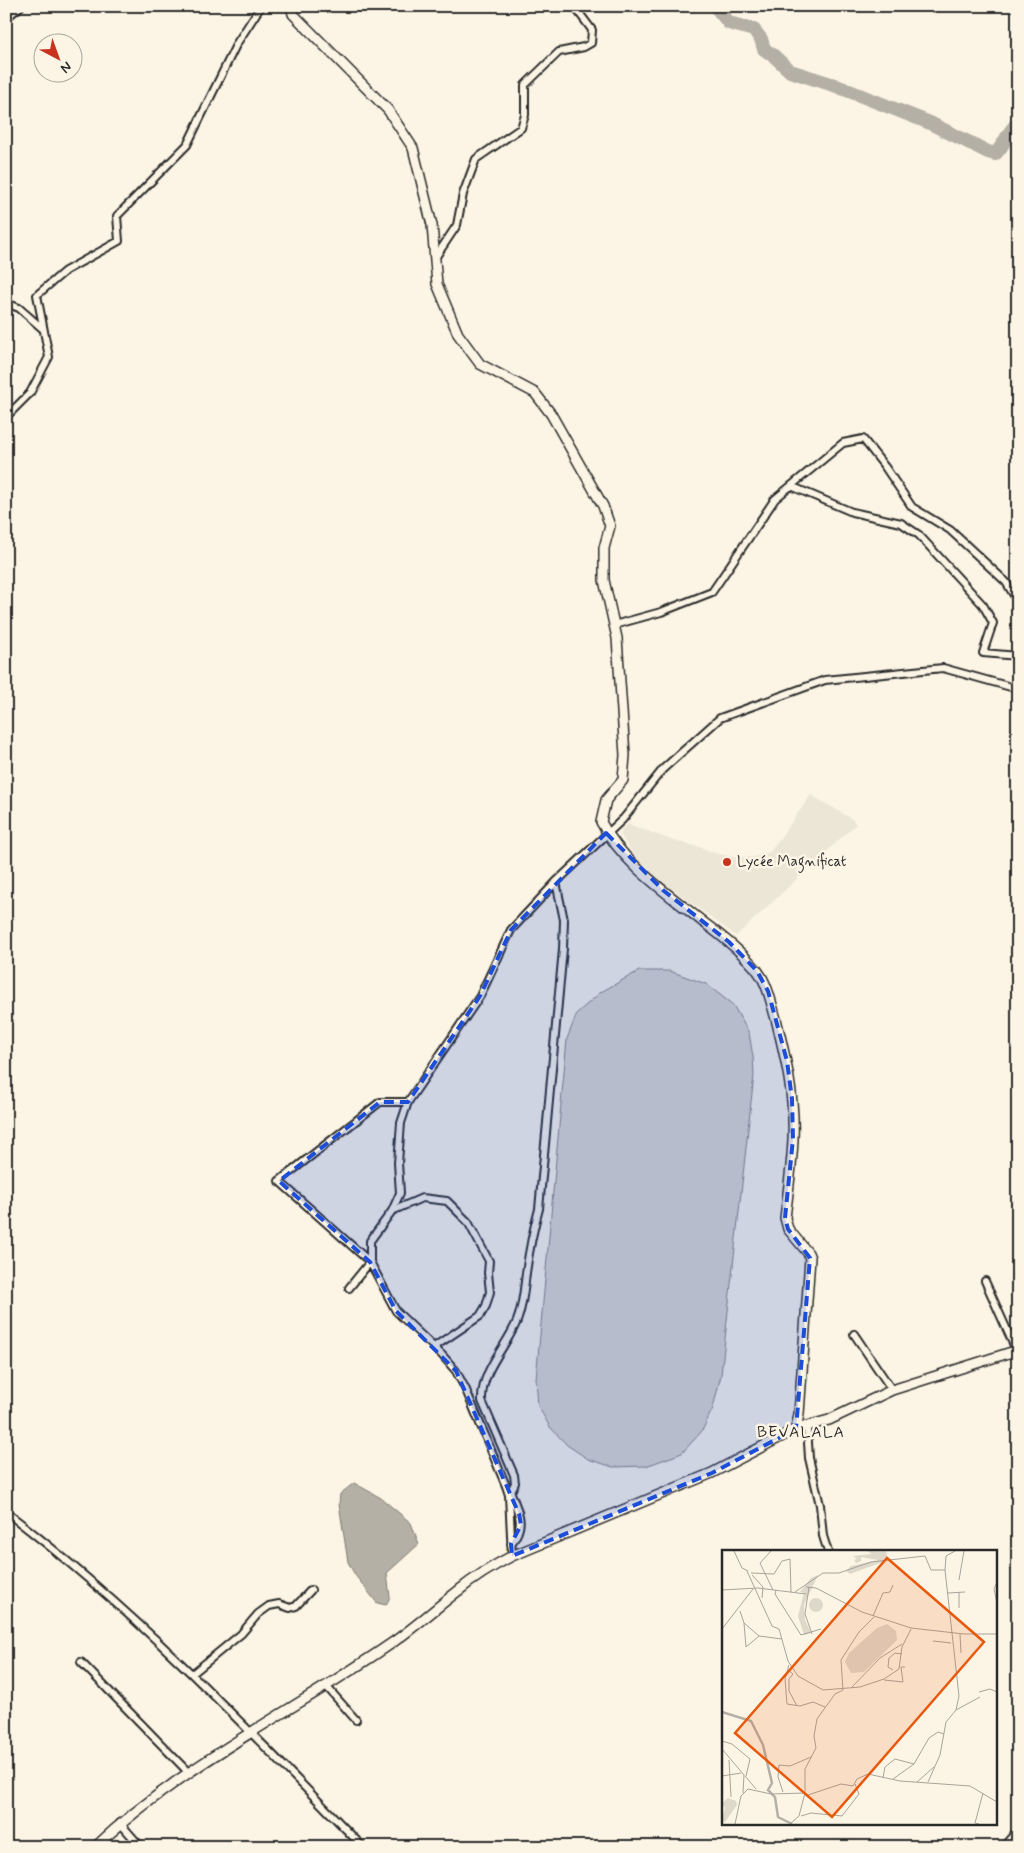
<svg xmlns="http://www.w3.org/2000/svg" width="1024" height="1853" font-family="Mynerve,sans-serif">
  <rect width="100%" height="100%" fill="#fcf5e5"/>
  <filter id="ink" filterUnits="userSpaceOnUse"><feTurbulence type="fractalNoise" baseFrequency=".02" numOctaves="2"/><feDisplacementMap in="SourceGraphic" scale="10" xChannelSelector="R" yChannelSelector="G"/><feConvolveMatrix kernelMatrix="1 2 1 2 8 2 1 2 1" color-interpolation-filters="sRGB"/></filter>
  <g filter="url(#ink)">
    <!-- built -->
    <path fill="#ece6d7" d="M 811,795 L 852,819 L 856,824 L 736,936 L 641,866 L 621,836 L 621,830 L 628,824 L 674,841 L 700,847 L 715,853 L 734,857 L 754,857 L 770,852 Z"/>
    <!-- green -->
    <path fill="#ded8ca" stroke="#84827a" d="M 639,971 L 670,971 L 706,984 L 733,1005 L 749,1033 L 753,1057 L 754,1075 L 721,1375 L 713,1408 L 702,1431 L 682,1453 L 646,1466 L 613,1467 L 588,1459 L 567,1445 L 550,1427 L 538,1406 L 536,1379 L 567,1039 L 577,1013 L 601,992 Z"/>
    <!-- water -->
    <path fill="#b4b0a5" stroke="#7d7b74" d="M 354,1483 L 381,1498 L 411,1523 L 419,1544 L 387,1573 L 390,1597 L 386,1605 L 377,1603 L 355,1575 L 348,1562 L 339,1504 L 340,1494 Z"/>
    <g fill="none" stroke-linecap="round" stroke-linejoin="round">
      <!-- river -->
      <path stroke="#b4b0a5" stroke-width="14" d="M 715,6 L 729,23 L 754,30 L 761,39 L 764,49 L 774,56 L 790,71 L 834,85 L 930,123 L 988,152 L 995,154 C 1005,145 1007,132 1018,123"/>
      <defs>
        <path id="street" d="M 6,18 L 21,6
          M 435,258 L 457,225 L 463,194 L 476,159 L 521,128 L 525,115 L 525,85 L 559,52 L 584,47 L 591,43 L 592,30 L 574,6
          M 6,303 L 19,308 L 43,329
          M 6,425 L 7,416 L 30,393 L 49,357 L 37,295 L 65,271 L 119,241 L 117,216 L 187,145 L 237,43 L 261,6
          M 791,486 L 852,512 L 901,523 L 919,535 L 983,605 L 993,623 L 983,653 L 1018,656
          M 614,625 L 661,612 L 712,592 L 775,499 L 843,443 L 863,439 L 885,467 L 912,507 L 950,530 L 1006,582 L 1018,602
          M 392,1211 L 422,1198 L 447,1201 L 468,1222 L 489,1261 L 488,1273 L 490,1292 L 486,1306 L 480,1316 L 434,1347
          M 985,1281 L 1016,1350
          M 349,1288 L 370,1262 L 279,1181 L 380,1102 L 408,1102
          M 854,1334 L 892,1390
          M 807,1427 L 809,1458 L 820,1505 L 823,1536 L 828,1552
          M 511,1493 C 519,1514 526,1524 511,1544
          M 509,1495 L 515,1483 L 514,1475 L 482,1401 C 481,1370 506,1348 517,1321 C 523,1306 524,1289 526,1273 C 529,1251 533,1230 539,1209 L 563,949 L 564,920 L 556,882
          M 6,1512 C 136,1611 249,1730 363,1847
          M 512,1556 L 509,1495 L 506,1486 L 466,1390 L 456,1371 L 442,1355 L 396,1311 L 370,1262 L 370,1241 L 392,1211 L 400,1193 L 398,1163 L 401,1123 L 408,1102 L 480,996 L 511,930 L 556,882 L 623,819 L 663,769 L 720,718 L 825,680 L 943,668 L 1018,689
          M 81,1662 L 189,1773
          M 192,1674 L 241,1634 L 258,1614 L 269,1606 L 279,1604 L 290,1608 L 296,1606 L 311,1590
          M 326,1686 L 356,1720
          M 120,1823 L 141,1847
          M 1003,1847 L 1018,1830"/>
        <path id="secondary" d="M 291,6 L 293,14 L 388,110 L 413,148 L 432,225 L 437,284 L 458,334 L 480,364 L 535,393 L 551,414 L 603,506 L 610,526 L 604,548 L 604,580 L 617,638 L 625,755 L 623,780 L 606,800 L 601,822 C 623,864 667,893 703,922 C 722,936 742,952 757,970 C 768,984 771,1003 776,1019 C 786,1059 795,1098 793,1139 C 792,1165 788,1192 785,1218 L 788,1229 L 808,1253 L 810,1258 L 799,1414 L 796,1429
          M 95,1847 C 183,1764 294,1711 392,1643 C 415,1627 436,1608 458,1591 C 475,1577 493,1566 512,1556 L 712,1473 L 796,1429 L 829,1420 L 892,1390 L 1018,1350"/>
      </defs>
      <!-- street casing -->
      <use href="#street" stroke="#2b2b2b" stroke-width="10"/>
      <!-- secondary casing -->
      <use href="#secondary" stroke="#2b2b2b" stroke-width="12"/>
      <!-- street -->
      <use href="#street" stroke="#fcf5e5" stroke-width="6"/>
      <!-- secondary -->
      <use href="#secondary" stroke="#fcf5e5" stroke-width="9"/>
    </g>
  </g>
  <!-- marked area -->
  <path fill="#1d4ed8" fill-opacity="0.2" stroke="#1d4ed8" stroke-width="4" stroke-dasharray="10 6" stroke-linejoin="round" d="M 606,833 L 664,891 L 729,942 L 757,971 L 768,991 L 787,1061 L 792,1099 L 793,1139 L 785,1218 L 788,1229 L 810,1258 L 796,1429 L 712,1473 L 512,1556 L 511,1544 L 521,1525 L 519,1514 L 456,1371 L 396,1311 L 370,1262 L 279,1181 L 380,1102 L 408,1102 L 480,996 L 511,930 Z"/>
  <!-- markers -->
  <circle fill="#c8321e" stroke="#fcf5e5" stroke-width="2" cx="727" cy="862" r="5"/>
  <g text-anchor="middle" dominant-baseline="central" stroke-width="5" stroke-linejoin="round" paint-order="stroke">
    <!-- poi labels -->
    <g font-size="15" fill="#2b2b2b" stroke="#fcf5e5" text-anchor="start">
      <text x="737" y="862">Lycée Magnificat</text>
    </g>
    <!-- neighbourhood labels -->
    <g font-size="16" letter-spacing="1" fill="#2b2b2b" stroke="#fcf5e5">
      <text x="801" y="1432">BEVALALA</text>
    </g>
  </g>
  <!-- overview -->
  <g transform="translate(722 1550)">
    <rect width="275" height="275" fill="#fcf5e5"/>
    <path d="M 145,1 L 164,1 L 166,10 L 128,24 L 124,21 L 129,16 L 156,10 L 139,7 L 139,11 L 134,13 L 132,10 L 135,9 L 131,6 L 150,4 ZM 96,25 L 82,55 L 83,70 L 89,83 L 82,85 L 76,66 L 82,43 L 78,42 L 89,28 ZM87 55a7 7 0 1 1 14 0a7 7 0 1 1-14 0ZM 165,74 L 174,81 L 175,90 L 142,122 L 129,123 L 123,112 L 127,103 L 155,78 ZM 6,248 L 14,251 L 15,255 L 3,272 L 0,270 L 3,258 L 0,253 Z" fill="#ded8ca"/>
    <path fill="none" stroke="#b4b0a5" stroke-width="2.5" d="M 0,162 L 29,171 L 41,195 L 50,233 L 46,240 L 53,247 L 56,267 L 70,274"/>
    <path fill="none" stroke="#a8a49b" stroke-width="1" d="M 12,1 L 20,18 L 26,21M 49,1 L 38,13 L 51,40M 25,21 L 50,76 L 57,79 L 66,111 L 76,126 L 101,140 L 138,137 L 162,129 L 177,119 L 180,97 L 189,79M 29,23 L 52,24 L 60,11 L 68,9 L 69,42M 30,25 L 41,37 L 40,48M 237,30 L 242,1M 275,32 L 272,39 L 275,53M 84,37 L 94,38 L 140,62 L 189,78 L 242,84 L 275,84M 87,37 L 83,64 L 90,84M 0,40 L 36,38 L 84,44M 54,40 L 53,44 L 79,85 L 99,79M 73,42 L 101,23 L 117,23 L 149,12 L 203,6 L 209,20 L 223,20 L 224,6 L 233,1M 237,42 L 237,58M 226,43 L 243,42M 18,61 L 22,73 L 37,86 L 60,89M 151,66 L 161,43 L 168,42 L 171,35M 22,73 L 24,97M 0,79 L 31,39M 238,84 L 239,103M 211,91 L 229,93M 24,97 L 37,86M 67,115 L 63,129 L 65,154 L 78,156 L 91,152 L 103,157M 66,120 L 71,124 L 67,129 L 67,141 L 75,156M 171,120 L 166,117 L 167,108 L 173,103 L 180,104M 162,130 L 181,132 L 179,117 L 183,117M 130,137 L 158,108 L 180,94M 257,142 L 268,139 L 275,142M 234,160 L 258,147M 0,191 L 10,194 L 28,209 L 24,226M 0,199 L 22,225 L 21,243M 7,210 L 9,247M 0,226 L 19,223M 23,226 L 34,239M 161,228 L 163,217 L 173,209 L 192,214M 171,229 L 192,214 L 207,188 L 216,182 L 222,184M 195,232 L 212,217M 206,232 L 218,205 L 224,172 L 234,160 L 237,146 L 223,20M 61,242 L 56,227 L 57,215 L 68,216 L 89,207M 79,266 L 89,263 L 120,266 L 137,244 L 133,234M 13,274 L 19,246 L 26,239 L 49,244 L 83,243 L 83,219 L 94,198 L 92,186 L 95,169 L 113,144 L 121,140 L 119,110 L 137,82 L 152,67M 68,274 L 77,266 L 83,243 L 86,245 L 119,234 L 131,236 L 135,229 L 146,224 L 178,231 L 248,236 L 275,252M 257,274 L 253,273 L 261,243"/>
    <path fill="#e8590c" fill-opacity="0.15" stroke="#e8590c" stroke-width="2.5" d="M 165,8 L 262,92 L 110,267 L 13,183 Z"/>
    <rect width="275" height="275" fill="none" stroke="#2b2b2b" stroke-width="2.5"/>
  </g>
  <!-- margin -->
  <rect width="1024" height="1853" fill="none" stroke="#fcf5e5" stroke-width="25"/>
  <rect x="12" y="12" width="999" height="1828" fill="none" stroke="#2b2b2b" stroke-width="2" filter="url(#ink)"/>
  <!-- north arrow -->
  <g transform="translate(58 58) rotate(139)"><circle r="24" fill="#fcf5e5" stroke="#a8a49b"/>
  <path d="M0-4L9 19L0 12L-9 19Z" fill="#c8321e"/>
  <text y="-8" font-size="14" font-weight="bold" text-anchor="middle" fill="#2b2b2b">N</text>
  </g>
</svg>
